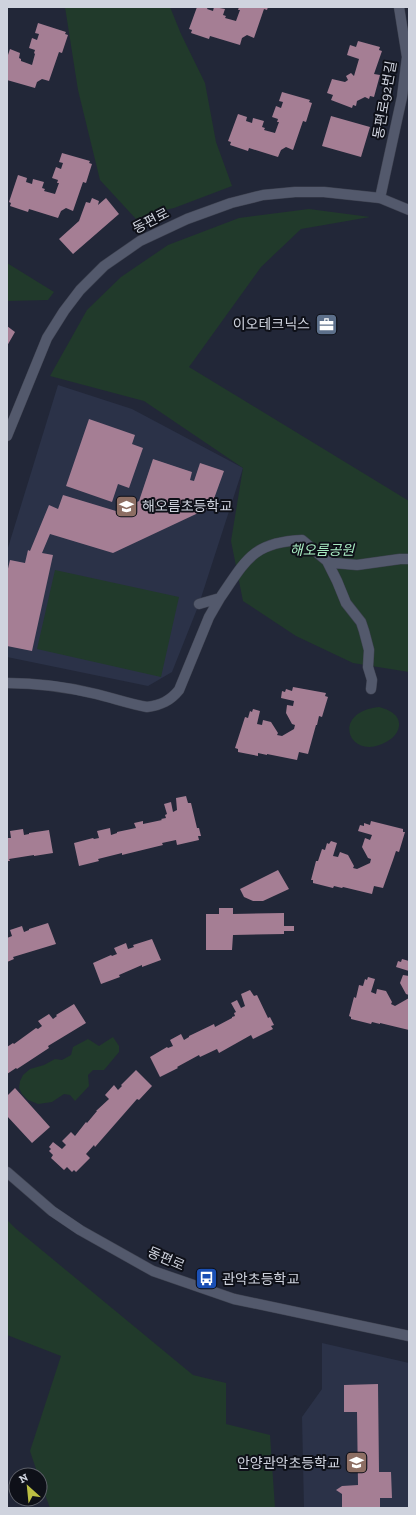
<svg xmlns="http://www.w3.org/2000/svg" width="416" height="1515" font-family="'Zilla Slab','Noto Sans KR',serif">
  <rect width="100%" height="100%" fill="#222738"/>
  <!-- built -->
  <path fill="#2b3248" d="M 58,385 L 132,409 L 243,468 L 199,604 L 172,672 L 148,686 L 7,657 L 7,551 Z
    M 322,1343 L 409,1363 L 409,1508 L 304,1508 L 302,1417 L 322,1389 Z"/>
  <!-- green -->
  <path fill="#213a2b" d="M 65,7 L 170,7 L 181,34 L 205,83 L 216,142 L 232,186 L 174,208 L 156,212 L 136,219 L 100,180 L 78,90 Z
    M 309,209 L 370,217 L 301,229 L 261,267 L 189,367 L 409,501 L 409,672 L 353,663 L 296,636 L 243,601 L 231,541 L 243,468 L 144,401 L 50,376 L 87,310 L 121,277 L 168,245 L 239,218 Z
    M 7,263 L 54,292 L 48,300 L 7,301 Z
    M 55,570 L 179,597 L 161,677 L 37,649 Z
    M 379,707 C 390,710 403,716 398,730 C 395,737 389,741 382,744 C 348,759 331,712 379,707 Z
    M 113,1037 L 119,1046 L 119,1052 L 104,1070 L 93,1070 L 88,1075 L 89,1086 L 75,1101 L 70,1095 L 64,1094 L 52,1102 L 38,1104 L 28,1100 L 22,1094 L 19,1088 L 20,1081 L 23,1075 L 30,1069 L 44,1065 L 55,1059 L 62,1060 L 71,1055 L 73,1047 L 88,1039 L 99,1046 Z
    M 7,1220 L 15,1228 L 193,1375 L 226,1383 L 226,1424 L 270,1435 L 275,1508 L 50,1508 L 40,1481 L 40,1475 L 38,1475 L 30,1451 L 61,1356 L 7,1335 Z"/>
  <!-- building -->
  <path fill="#a57e94" d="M 197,7 L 208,7 L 207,9 L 213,11 L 214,7 L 225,9 L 223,15 L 226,16 L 225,18 L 236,21 L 240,10 L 238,10 L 239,7 L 268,7 L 267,10 L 264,9 L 254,38 L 247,35 L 242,38 L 240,45 L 210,36 L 209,39 L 191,33 L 192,30 L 189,29 Z
    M 38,23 L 66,32 L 65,34 L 68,35 L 62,53 L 59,52 L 49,81 L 42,79 L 37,82 L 35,88 L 7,80 L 7,54 L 8,55 L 10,49 L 20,53 L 19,58 L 21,59 L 21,61 L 32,65 L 35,54 L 34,53 L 35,50 L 29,48 L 32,38 L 37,40 L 39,34 L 35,33 Z
    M 358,41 L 380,47 L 379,50 L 382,51 L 374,74 L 380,75 L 374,97 L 370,96 L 369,99 L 365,97 L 357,101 L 356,106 L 353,105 L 352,108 L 331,100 L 333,95 L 327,93 L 332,79 L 345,82 L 348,80 L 346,76 L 351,73 L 354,76 L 359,59 L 347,55 L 350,45 L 356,47 Z
    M 282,92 L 310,100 L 309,102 L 312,103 L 306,122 L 303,121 L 293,150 L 286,147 L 281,150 L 278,157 L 249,148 L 248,151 L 230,145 L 231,142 L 228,141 L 238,114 L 247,117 L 246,121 L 252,123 L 253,118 L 264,121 L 262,127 L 265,128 L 264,130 L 275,133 L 279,122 L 277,122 L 278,119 L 272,117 L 276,106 L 281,108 L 283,102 L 279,101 Z
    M 331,116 L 370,127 L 361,157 L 322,146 Z
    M 62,153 L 90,161 L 89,163 L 92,164 L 86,183 L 83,182 L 73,211 L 66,208 L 61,211 L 58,218 L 29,209 L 28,212 L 10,206 L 11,203 L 9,202 L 18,175 L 27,178 L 26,182 L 32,184 L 33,179 L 44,182 L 42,188 L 45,189 L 44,191 L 55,194 L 59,183 L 57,183 L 58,180 L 52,178 L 56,167 L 61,169 L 63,163 L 59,162 Z
    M 92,198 L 99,201 L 98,205 L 106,198 L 119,214 L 73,254 L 59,239 L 79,221 L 86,202 L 90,203 Z
    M 7,326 L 15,332 L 7,346 Z
    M 89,419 L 135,435 L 132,444 L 143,448 L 129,488 L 118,484 L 112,502 L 66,486 Z
    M 153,459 L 192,472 L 190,480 L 194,481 L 200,463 L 224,471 L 211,507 L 113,553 L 50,534 L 42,553 L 53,555 L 32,651 L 7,646 L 7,573 L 10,560 L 25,563 L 28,550 L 30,551 L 49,505 L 58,509 L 63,495 L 116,511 L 139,501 Z
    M 293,687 L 326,693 L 325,696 L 328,697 L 322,717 L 319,716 L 317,725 L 316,725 L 308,754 L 299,752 L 297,760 L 267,754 L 267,755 L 258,753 L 258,756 L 238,752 L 238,749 L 235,748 L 245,717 L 248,718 L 250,711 L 252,712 L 253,709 L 260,711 L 257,724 L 262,725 L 263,720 L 271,722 L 278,733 L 277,735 L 282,736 L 294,729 L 295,725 L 292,724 L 286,713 L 287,705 L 293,706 L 294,701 L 281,698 L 282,691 L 285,692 L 286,689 L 292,691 Z
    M 186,796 L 188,803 L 191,803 L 197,828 L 199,828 L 201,836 L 198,836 L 199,840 L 177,845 L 176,840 L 162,843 L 163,845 L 122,855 L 122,853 L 98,859 L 99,861 L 79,866 L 74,843 L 93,838 L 94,839 L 99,838 L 97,831 L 110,828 L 111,835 L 117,833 L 117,832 L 136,828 L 134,823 L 143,821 L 143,824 L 162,820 L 161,819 L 166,818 L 165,815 L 167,814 L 164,804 L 171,802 L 173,812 L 177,810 L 176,798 Z
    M 371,821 L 403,829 L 403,832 L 405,832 L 399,852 L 396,851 L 393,860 L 383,888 L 374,886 L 372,894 L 343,887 L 342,888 L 334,886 L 333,888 L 313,883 L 313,880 L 311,880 L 316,861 L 318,861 L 322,849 L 325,850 L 327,843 L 329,844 L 331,841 L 337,843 L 333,856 L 338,857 L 340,852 L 348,855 L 354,866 L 353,868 L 357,869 L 370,863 L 371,859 L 368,858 L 362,847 L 365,838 L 370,840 L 372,835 L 358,831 L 360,825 L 364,826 L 364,823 L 370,825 Z
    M 23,829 L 24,835 L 29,834 L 29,833 L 49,830 L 53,853 L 34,856 L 34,855 L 9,859 L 10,861 L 7,861 L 7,838 L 11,838 L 10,831 Z
    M 278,870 L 289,889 L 263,901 L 253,901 L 244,897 L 240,889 Z
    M 219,908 L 233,908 L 233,914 L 284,913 L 284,926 L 294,926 L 294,931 L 284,931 L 284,934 L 233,935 L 232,950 L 206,950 L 206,914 L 219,914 Z
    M 48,923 L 56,944 L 13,957 L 14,959 L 7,962 L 7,938 L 12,936 L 10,930 L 22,926 L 24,932 L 29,930 L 29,929 Z
    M 152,939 L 161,960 L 142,967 L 142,965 L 119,975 L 120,977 L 101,984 L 93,963 L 111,955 L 112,956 L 117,954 L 114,948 L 126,943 L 128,949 L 134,947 L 133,945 Z
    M 402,959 L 409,961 L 409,971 L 396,967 L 398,961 L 401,962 Z
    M 403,975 L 409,976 L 409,995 L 406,994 L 400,983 Z
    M 368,977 L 375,979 L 371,992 L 376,994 L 377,989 L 386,991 L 392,1002 L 391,1004 L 395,1006 L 409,998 L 409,1030 L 380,1023 L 380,1024 L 372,1022 L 371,1024 L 351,1019 L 351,1017 L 349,1016 L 354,997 L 356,998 L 359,985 L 363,986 L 365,979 L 367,980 Z
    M 250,990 L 254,996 L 257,995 L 268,1018 L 270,1017 L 274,1025 L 271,1026 L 273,1029 L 253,1039 L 251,1035 L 219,1053 L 217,1049 L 200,1057 L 199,1055 L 177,1067 L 178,1068 L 160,1077 L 150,1057 L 167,1047 L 168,1048 L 173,1046 L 170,1040 L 181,1034 L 184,1040 L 189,1037 L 189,1036 L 214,1024 L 215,1027 L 232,1018 L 232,1017 L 235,1016 L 234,1013 L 236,1012 L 231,1003 L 237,1000 L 241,1008 L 245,1006 L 241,994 Z
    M 74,1004 L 86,1023 L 48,1046 L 49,1048 L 17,1069 L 16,1068 L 7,1074 L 7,1047 L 13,1043 L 14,1044 L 36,1028 L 38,1029 L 42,1026 L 38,1021 L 49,1014 L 53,1019 L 57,1016 L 56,1015 Z
    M 136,1070 L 152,1086 L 139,1100 L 137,1099 L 95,1147 L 94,1145 L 86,1154 L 90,1158 L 76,1172 L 74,1170 L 72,1172 L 67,1167 L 64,1170 L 51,1158 L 53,1155 L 49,1151 L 51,1149 L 49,1147 L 53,1142 L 62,1149 L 66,1145 L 62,1141 L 71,1132 L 75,1136 L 86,1122 L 87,1123 L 97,1111 L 96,1111 L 109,1099 L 105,1095 L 114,1085 L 118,1090 L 122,1086 L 121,1085 Z
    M 15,1088 L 50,1127 L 32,1143 L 7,1116 L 7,1096 Z
    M 378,1384 L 379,1472 L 391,1472 L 392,1498 L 380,1498 L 380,1508 L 342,1508 L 342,1494 L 336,1490 L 342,1486 L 358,1485 L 357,1412 L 344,1412 L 344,1385 Z"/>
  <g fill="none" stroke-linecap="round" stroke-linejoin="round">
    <defs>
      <path id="minor" d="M 380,198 L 402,97 L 407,57 L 399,7
        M 327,561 L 337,581 L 346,603 L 361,622 L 364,631 L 369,650 L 368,667 L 372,680 L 371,689
        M 199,604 L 220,598 C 246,560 253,542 302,540 L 327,561 L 334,563 L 357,565 L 400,559 L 409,559
        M 7,683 C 37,683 67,687 96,694 C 113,698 130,704 147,707 C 161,705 170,701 179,690 L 209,617 L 220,598"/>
      <path id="tertiary" d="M 7,436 L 47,338 L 64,311 L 80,290 L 104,266 L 140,241 L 187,219 L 231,203 L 263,195 L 295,192 L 324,192 L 380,198 L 409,210
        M 7,1172 L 52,1211 L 80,1230 L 153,1271 L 234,1299 L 409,1336"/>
    </defs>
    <!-- minor casing -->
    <use href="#minor" stroke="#3f4351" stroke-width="11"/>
    <!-- tertiary casing -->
    <use href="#tertiary" stroke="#3f4351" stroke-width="11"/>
    <!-- minor -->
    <use href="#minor" stroke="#53596c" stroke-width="10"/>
    <!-- tertiary -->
    <use href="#tertiary" stroke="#53596c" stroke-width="10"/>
  </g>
  <!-- icons -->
  <defs>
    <symbol id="office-square" viewBox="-11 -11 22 22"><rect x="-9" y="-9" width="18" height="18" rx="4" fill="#5c6f8a" stroke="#0e1018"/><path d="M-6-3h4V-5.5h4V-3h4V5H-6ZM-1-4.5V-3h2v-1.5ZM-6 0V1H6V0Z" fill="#fff"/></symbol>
    <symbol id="school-square" viewBox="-11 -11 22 22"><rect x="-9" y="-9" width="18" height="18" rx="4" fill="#8d6e63" stroke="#0e1018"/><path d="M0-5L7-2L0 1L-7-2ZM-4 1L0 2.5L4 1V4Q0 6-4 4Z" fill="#fff"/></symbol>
    <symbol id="bus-square" viewBox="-11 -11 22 22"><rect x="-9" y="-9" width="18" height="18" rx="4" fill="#1a4fb4" stroke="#0e1018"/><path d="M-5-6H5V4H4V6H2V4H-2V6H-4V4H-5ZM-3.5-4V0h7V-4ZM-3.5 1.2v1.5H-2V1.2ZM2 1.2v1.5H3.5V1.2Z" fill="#fff"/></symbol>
  </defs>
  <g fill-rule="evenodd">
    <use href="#office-square" x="314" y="312" width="25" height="25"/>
    <use href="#school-square" x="114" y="494" width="25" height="25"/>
    <use href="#bus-square" x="194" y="1266" width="25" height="25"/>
    <use href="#school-square" x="344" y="1450" width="25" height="25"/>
  </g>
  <g text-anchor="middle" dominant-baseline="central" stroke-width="4" stroke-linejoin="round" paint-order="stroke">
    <!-- street labels -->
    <g font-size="14" fill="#cfd3de" stroke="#0e1018">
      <text transform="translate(385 100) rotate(-80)">동편로92번길</text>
      <text transform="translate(151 221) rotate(-27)">동편로</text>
      <text transform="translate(166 1259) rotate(23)">동편로</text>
    </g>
    <!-- poi labels -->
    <g font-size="14" fill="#cfd3de" stroke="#0e1018" text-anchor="end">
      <text x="310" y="324">이오테크닉스</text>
      <text x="142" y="506" text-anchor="start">해오름초등학교</text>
      <text x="222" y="1279" text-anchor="start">관악초등학교</text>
      <text x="340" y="1463">안양관악초등학교</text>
    </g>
    <!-- park labels -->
    <g font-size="14" font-style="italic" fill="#a8ebc2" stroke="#0e1018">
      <text x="322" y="550">해오름공원</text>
    </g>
  </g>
  <!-- border -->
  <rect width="416" height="1515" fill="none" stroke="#cfd3de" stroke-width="16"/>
  <!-- north arrow -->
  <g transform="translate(28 1487) rotate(333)"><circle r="19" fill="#0e1018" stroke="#5b5e67"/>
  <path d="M0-3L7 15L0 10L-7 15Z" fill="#bcbf43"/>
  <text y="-6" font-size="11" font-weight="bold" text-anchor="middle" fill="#cfd3de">N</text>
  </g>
</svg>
